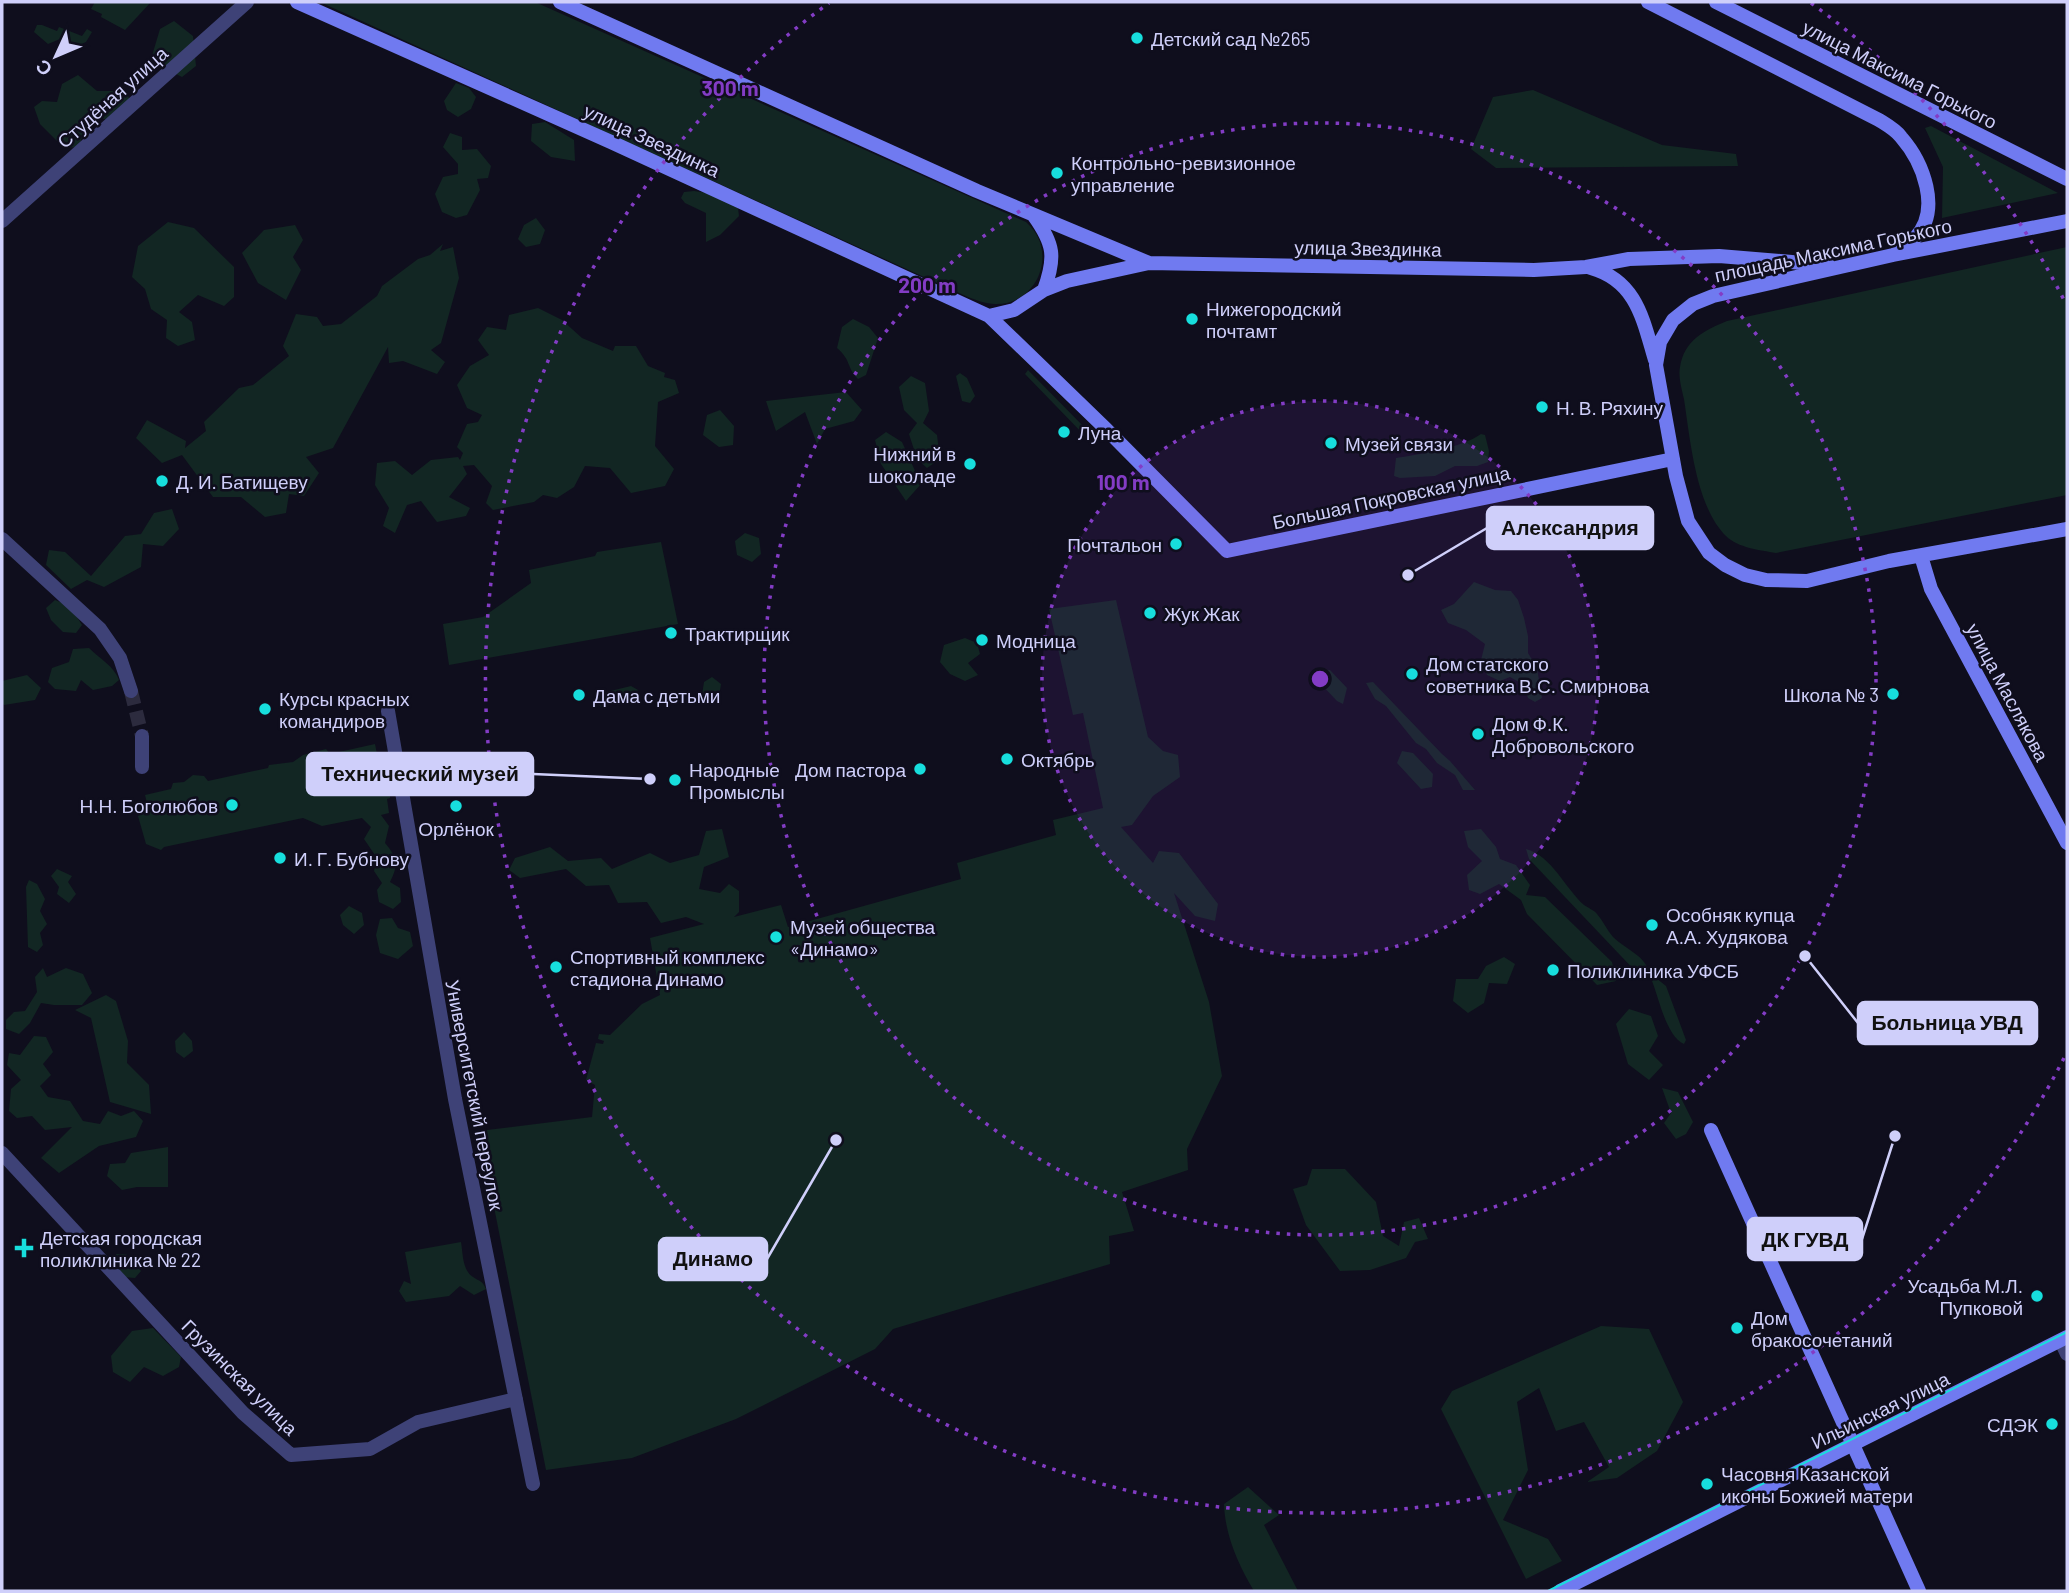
<svg xmlns="http://www.w3.org/2000/svg" width="2069" height="1593" font-family="Barlow,sans-serif">
  <rect width="100%" height="100%" fill="#0f0e1d"/>
  <!-- green -->
  <path fill="#122623" d="M 95,2 L 151,2 L 125,30 L 101,17 L 102,14 L 91,9 Z
    M 320,2 L 535,2 L 1026,222 C 1059,250 1039,305 995,304 C 986,304 976,300 968,297 Z
    M 174,21 L 193,36 L 196,66 L 182,77 L 162,67 L 151,59 L 160,29 Z
    M 37,25 L 42,25 L 57,31 L 59,27 L 82,36 L 87,29 L 92,32 L 86,42 L 79,45 L 60,39 L 48,44 L 34,32 Z
    M 78,75 L 97,91 L 126,91 L 132,105 L 118,122 L 95,117 L 85,127 L 79,147 L 64,148 L 40,124 L 34,107 L 42,101 L 57,102 L 62,84 Z
    M 456,83 L 469,88 L 476,97 L 471,109 L 458,117 L 447,110 L 444,101 Z
    M 1533,90 L 1662,145 L 1736,154 L 1738,166 L 1496,168 L 1471,149 L 1493,97 Z
    M 545,122 L 574,140 L 575,161 L 551,157 L 531,141 L 532,124 Z
    M 1931,126 L 2058,193 L 1942,218 L 1943,167 L 1925,128 Z
    M 450,133 L 462,137 L 462,150 L 477,149 L 491,166 L 488,178 L 477,179 L 480,190 L 467,215 L 456,218 L 442,212 L 435,194 L 443,177 L 458,174 L 458,164 L 443,147 Z
    M 694,191 L 707,193 L 738,208 L 739,216 L 720,235 L 706,242 L 706,213 L 685,203 L 681,198 L 684,192 Z
    M 536,218 L 545,230 L 540,244 L 526,247 L 518,239 L 524,225 Z
    M 168,222 L 194,228 L 234,267 L 234,297 L 224,306 L 198,295 L 179,312 L 192,322 L 195,340 L 178,346 L 166,338 L 167,320 L 151,309 L 145,289 L 132,277 L 138,246 Z
    M 295,225 L 303,240 L 293,257 L 301,270 L 286,300 L 258,283 L 242,253 L 264,230 Z
    M 443,244 L 440,251 L 453,247 L 459,278 L 441,343 L 431,350 L 445,362 L 437,374 L 403,361 L 389,363 L 388,347 L 333,448 L 306,457 L 319,473 L 304,496 L 289,494 L 286,513 L 265,517 L 241,497 L 213,497 L 182,455 L 162,463 L 136,438 L 147,420 L 186,441 L 185,448 L 206,431 L 204,422 L 239,388 L 253,385 L 289,356 L 283,346 L 296,314 L 317,317 L 323,326 L 341,324 L 377,296 L 382,286 L 418,259 L 430,255 Z
    M 2067,247 L 2067,495 L 1776,553 C 1760,550 1738,548 1726,536 C 1696,507 1690,439 1684,399 C 1682,390 1678,377 1680,367 C 1684,340 1705,330 1727,321 Z
    M 538,308 L 562,320 L 582,338 L 613,351 L 615,346 L 636,346 L 648,366 L 665,373 L 664,377 L 675,380 L 679,393 L 658,402 L 655,446 L 674,469 L 665,486 L 631,493 L 610,468 L 585,466 L 574,487 L 557,498 L 543,495 L 534,502 L 493,510 L 486,503 L 492,486 L 474,465 L 463,466 L 467,474 L 449,497 L 470,508 L 466,516 L 437,522 L 421,501 L 407,505 L 395,533 L 383,526 L 389,508 L 375,485 L 377,463 L 395,461 L 412,475 L 431,460 L 458,457 L 460,460 L 463,453 L 457,447 L 467,424 L 478,422 L 482,415 L 467,408 L 457,385 L 470,366 L 489,355 L 478,340 L 487,327 L 506,330 L 509,315 Z
    M 853,319 L 869,327 L 878,338 L 866,375 L 858,379 C 846,367 852,361 837,348 L 842,327 Z
    M 1028,370 L 1087,430 L 1086,437 L 1025,374 Z
    M 960,373 L 967,378 L 975,396 L 970,403 L 962,401 L 956,376 Z
    M 911,376 L 925,383 L 929,411 L 923,423 L 937,435 L 940,459 L 927,468 L 917,459 L 909,434 L 917,423 L 904,410 L 899,387 Z
    M 846,392 L 862,410 L 854,421 L 825,429 L 817,444 L 805,412 L 776,431 L 766,401 Z
    M 720,410 L 734,426 L 733,445 L 719,447 L 703,435 L 707,415 Z
    M 886,432 L 902,442 L 921,484 L 906,501 L 881,464 L 875,440 Z
    M 1481,434 L 1485,435 L 1489,451 L 1488,462 L 1477,466 L 1455,466 L 1435,476 L 1400,478 L 1394,476 L 1396,458 C 1421,454 1461,448 1481,434 Z
    M 172,509 L 179,529 L 163,546 L 143,544 L 141,567 L 104,587 L 87,580 L 71,589 L 46,565 L 49,550 L 65,552 L 91,576 L 125,536 L 141,534 L 154,513 Z
    M 745,533 L 759,538 L 761,554 L 752,562 L 737,555 L 735,541 Z
    M 661,542 L 678,624 L 449,665 L 443,624 L 483,617 L 531,583 L 529,570 L 595,556 L 597,552 Z
    M 1474,582 L 1495,590 L 1511,591 L 1518,600 L 1524,618 L 1528,636 L 1528,653 L 1537,668 L 1542,698 L 1535,702 L 1528,698 L 1524,685 L 1510,677 L 1500,681 L 1487,675 L 1481,660 L 1485,644 L 1466,630 L 1448,623 L 1441,610 L 1454,604 Z
    M 55,600 L 70,606 L 82,625 L 76,633 L 63,632 L 51,620 L 46,608 Z
    M 1116,600 L 1148,737 L 1163,751 L 1178,755 L 1180,777 L 1153,796 L 1132,825 L 1121,827 L 1153,863 L 1159,851 L 1179,853 L 1218,904 L 1215,921 L 1195,916 L 1174,893 L 1209,1002 L 1222,1076 L 1187,1149 L 1188,1170 L 1122,1192 L 1134,1231 L 1109,1236 L 1110,1264 L 893,1329 L 875,1349 L 736,1419 L 632,1458 L 546,1470 L 479,1131 L 592,1117 L 595,1085 L 586,1080 L 596,1043 L 603,1044 L 604,1041 L 598,1039 L 599,1034 L 610,1035 L 642,1004 L 660,995 L 650,938 L 704,924 L 686,917 L 661,923 L 647,902 L 618,903 L 609,885 L 586,886 L 566,869 L 520,878 L 509,870 L 515,858 L 550,847 L 568,861 L 601,858 L 612,869 L 650,853 L 670,863 L 699,855 L 706,831 L 722,829 L 729,857 L 704,867 L 699,889 L 720,893 L 729,884 L 739,891 L 739,912 L 734,917 L 781,905 L 788,927 L 961,879 L 957,863 L 1056,835 L 1053,820 L 1103,808 L 1083,713 L 1073,715 L 1049,609 Z
    M 965,638 L 977,643 L 980,654 L 968,663 L 978,675 L 965,681 L 950,674 L 940,662 L 944,645 Z
    M 89,648 C 100,659 114,666 119,680 L 112,686 L 93,690 L 81,680 L 76,691 L 55,689 L 48,682 L 52,668 L 69,662 L 73,649 Z
    M 1317,669 L 1330,670 L 1347,688 L 1343,704 L 1337,701 L 1316,679 Z
    M 27,675 L 41,688 L 35,700 L 4,705 L 2,703 L 2,681 Z
    M 712,677 L 721,684 L 719,697 L 708,703 L 702,695 L 704,682 Z
    M 1373,682 L 1442,754 L 1450,761 L 1475,790 L 1463,790 L 1455,775 L 1437,763 L 1426,749 L 1416,743 L 1386,706 L 1375,699 L 1366,683 Z
    M 631,686 L 638,690 L 633,700 L 601,707 L 595,702 L 598,694 Z
    M 375,744 L 377,754 L 381,756 L 391,778 L 390,798 L 387,799 L 389,813 L 381,815 L 389,826 L 385,843 C 397,857 399,865 390,882 L 400,888 L 401,902 L 393,909 L 379,902 L 377,890 L 382,883 L 374,871 L 377,858 L 364,839 L 371,827 L 362,818 L 322,826 L 303,818 L 164,847 L 161,850 L 146,844 L 138,816 L 148,807 L 145,795 L 171,789 L 173,783 L 184,782 L 193,775 L 204,776 L 208,781 L 268,768 L 269,765 L 293,762 L 303,755 L 326,749 L 330,754 Z
    M 1402,751 L 1413,753 L 1433,774 L 1432,787 L 1421,789 L 1397,763 Z
    M 1481,829 L 1496,847 L 1500,859 L 1516,865 L 1530,885 L 1526,895 L 1545,897 L 1612,962 L 1616,981 L 1597,985 L 1527,914 L 1521,900 L 1499,884 L 1480,894 L 1469,890 L 1467,875 L 1482,861 L 1468,847 L 1464,831 Z
    M 1526,849 C 1552,856 1565,888 1584,905 C 1588,908 1594,910 1597,914 C 1603,921 1607,930 1613,937 C 1626,950 1646,955 1650,975 L 1640,976 C 1603,937 1567,899 1529,859 Z
    M 57,869 L 72,876 L 68,882 L 76,894 L 69,903 L 57,894 L 59,887 L 51,876 Z
    M 29,880 L 37,884 L 45,899 L 40,911 L 47,924 L 40,933 L 43,945 L 37,952 L 28,947 L 26,887 Z
    M 349,906 L 362,913 L 364,925 L 354,934 L 343,925 L 340,915 Z
    M 392,918 L 398,928 L 410,932 L 413,946 L 398,959 L 380,953 L 376,935 L 380,919 Z
    M 1504,957 L 1515,964 L 1507,984 L 1489,983 L 1484,1003 L 1468,1013 L 1453,1001 L 1456,979 L 1478,979 L 1486,966 Z
    M 43,968 L 47,977 L 66,968 L 83,974 L 92,993 L 82,1005 L 54,1005 L 41,1003 L 30,1023 L 19,1034 L 6,1029 L 6,1020 L 14,1012 L 25,1011 L 37,992 L 35,977 Z
    M 1656,978 L 1666,986 L 1686,1040 L 1684,1044 C 1666,1036 1659,998 1652,981 Z
    M 106,995 L 116,1001 L 128,1041 L 127,1063 L 149,1085 L 151,1114 L 110,1102 L 91,1018 L 75,1010 Z
    M 1629,1009 L 1651,1016 L 1658,1036 L 1649,1051 L 1663,1065 L 1649,1080 L 1628,1064 L 1616,1024 Z
    M 184,1032 L 192,1041 L 193,1051 L 184,1058 L 176,1052 L 175,1041 Z
    M 34,1036 L 46,1037 L 53,1052 L 43,1064 L 51,1075 L 40,1086 L 48,1097 L 70,1101 L 83,1121 L 100,1124 L 108,1111 L 121,1116 L 134,1111 L 143,1121 L 136,1137 L 99,1146 L 59,1173 L 41,1158 L 72,1127 L 45,1130 L 32,1116 L 17,1118 L 9,1111 L 11,1089 L 21,1080 L 7,1065 L 9,1053 L 20,1055 Z
    M 1662,1088 L 1678,1092 L 1693,1122 L 1686,1134 L 1676,1139 L 1664,1123 L 1671,1113 Z
    M 168,1147 L 168,1187 L 137,1187 L 122,1190 L 107,1176 L 110,1164 L 125,1163 L 131,1153 Z
    M 1312,1169 L 1345,1169 L 1376,1202 L 1383,1236 L 1399,1246 L 1404,1222 L 1419,1218 L 1428,1239 L 1415,1242 L 1406,1258 L 1370,1270 L 1340,1271 L 1306,1225 L 1293,1189 L 1307,1185 Z
    M 461,1242 C 463,1253 462,1270 473,1277 C 480,1282 482,1280 486,1289 L 474,1295 L 460,1286 L 449,1296 L 406,1302 L 399,1291 L 404,1281 L 411,1284 L 405,1252 Z
    M 116,1254 L 126,1254 L 141,1271 L 135,1278 L 123,1277 L 113,1263 Z
    M 1601,1326 L 1649,1329 L 1683,1402 L 1657,1451 L 1617,1478 L 1587,1482 L 1609,1467 L 1584,1422 L 1556,1431 L 1539,1388 L 1517,1402 L 1528,1470 L 1503,1520 L 1548,1539 L 1562,1561 L 1526,1579 L 1441,1409 L 1452,1391 Z
    M 153,1328 L 181,1357 L 179,1367 L 163,1376 L 144,1367 L 130,1382 L 113,1372 L 111,1356 L 132,1331 Z
    M 1248,1487 L 1279,1515 L 1264,1525 L 1298,1591 L 1254,1591 C 1238,1564 1225,1535 1224,1504 Z"/>
  <g fill="none" stroke-linecap="round" stroke-linejoin="round">
    <!-- street-tunnel -->
    <path stroke="#2c2b3e" stroke-width="14" stroke-dasharray="14 7" stroke-linecap="butt" d="M 131,691 L 142,736"/>
    <!-- street -->
    <path stroke="#3e4277" stroke-width="14" d="M 2,221 L 247,2
      M 2,539 L 100,629 L 120,658 L 131,691
      M 388,711 L 455,1099 L 533,1484
      M 142,767 L 142,736
      M 2,1153 L 243,1413 L 291,1455 L 370,1449 L 418,1422 L 516,1399
      M 2061,1341 L 2067,1354"/>
    <!-- secondary -->
    <path stroke="#707af0" stroke-width="14" d="M 297,2 L 611,142 L 989,316 L 1105,428 L 1227,551 L 1673,459
      M 560,2 L 977,191 L 1149,263
      M 1648,2 L 1879,120 C 1887,125 1896,130 1901,137 C 1923,162 1942,210 1915,238 C 1910,244 1903,248 1897,252
      M 1716,2 L 2067,179
      M 1034,216 C 1054,244 1056,257 1044,290
      M 2067,221 L 1893,255 L 1713,296 L 1693,304 L 1673,320 L 1660,342 L 1656,365 L 1676,476 L 1688,521 L 1709,553 L 1725,565 L 1745,575 L 1766,580 L 1807,581 L 1889,561 L 2067,529
      M 1591,268 C 1637,281 1643,320 1655,360
      M 989,316 L 1014,310 L 1044,290 L 1067,281 L 1149,263 L 1534,270 L 1586,267 L 1629,259 L 1719,256 L 1828,265
      M 1921,556 L 1931,589 L 2067,843
      M 1711,1130 L 1919,1591
      M 1560,1591 L 2067,1337"/>
    <!-- tram -->
    <path stroke="#17dedd" stroke-width="2" d="M 1548,1591 L 2067,1332"/>
  </g>
  <!-- distance rings -->
  <circle cx="1320" cy="679" r="278" fill="#833cc5" fill-opacity=".12"/>
  <g fill="none" stroke="#833cc5" stroke-width="3.5" stroke-dasharray="3.5 7">
    <circle cx="1320" cy="679" r="278"/>
    <circle cx="1320" cy="679" r="556"/>
    <path d="M2064 1058A835 835 0 1 1 829 3M1811 3A835 835 0 0 1 2064 300"/>
  </g>
  <!-- markers -->
  <g fill="#17dedd" stroke="#0f0e1d" stroke-width="2.5">
    <circle cx="1137" cy="38" r="7"/>
    <circle cx="1057" cy="173" r="7"/>
    <circle cx="1192" cy="319" r="7"/>
    <circle cx="1542" cy="407" r="7"/>
    <circle cx="1064" cy="432" r="7"/>
    <circle cx="1331" cy="443" r="7"/>
    <circle cx="970" cy="464" r="7"/>
    <circle cx="162" cy="481" r="7"/>
    <circle cx="1176" cy="544" r="7"/>
    <circle cx="1150" cy="613" r="7"/>
    <circle cx="671" cy="633" r="7"/>
    <circle cx="982" cy="640" r="7"/>
    <circle cx="1412" cy="674" r="7"/>
    <circle cx="1893" cy="694" r="7"/>
    <circle cx="579" cy="695" r="7"/>
    <circle cx="265" cy="709" r="7"/>
    <circle cx="1478" cy="734" r="7"/>
    <circle cx="1007" cy="759" r="7"/>
    <circle cx="920" cy="769" r="7"/>
    <circle cx="675" cy="780" r="7"/>
    <circle cx="232" cy="805" r="7"/>
    <circle cx="456" cy="806" r="7"/>
    <circle cx="280" cy="858" r="7"/>
    <circle cx="1652" cy="925" r="7"/>
    <circle cx="776" cy="937" r="7"/>
    <circle cx="556" cy="967" r="7"/>
    <circle cx="1553" cy="970" r="7"/>
    <path d="M20.5 1237.5h7v7h7v7h-7v7h-7v-7h-7v-7h7z"/>
    <circle cx="2037" cy="1296" r="7"/>
    <circle cx="1737" cy="1328" r="7"/>
    <circle cx="2052" cy="1424" r="7"/>
    <circle cx="1707" cy="1484" r="7"/>
  </g>
  <g text-anchor="middle" dominant-baseline="central" stroke-width="5" stroke-linejoin="round" paint-order="stroke">
    <!-- poi labels -->
    <g font-size="19" fill="#cfcffa" stroke="#0f0e1d" text-anchor="start">
      <text x="1151" y="38">Детский сад №265</text>
      <text x="1071" y="162">Контрольно-ревизионное<tspan x="1071" dy="22">управление</tspan></text>
      <text x="1206" y="308">Нижегородский<tspan x="1206" dy="22">почтамт</tspan></text>
      <text x="1556" y="407">Н. В. Ряхину</text>
      <text x="1078" y="432">Луна</text>
      <text x="1345" y="443">Музей связи</text>
      <text x="956" y="453" text-anchor="end">Нижний в<tspan x="956" dy="22">шоколаде</tspan></text>
      <text x="176" y="481">Д. И. Батищеву</text>
      <text x="1162" y="544" text-anchor="end">Почтальон</text>
      <text x="1164" y="613">Жук Жак</text>
      <text x="685" y="633">Трактирщик</text>
      <text x="996" y="640">Модница</text>
      <text x="1426" y="663">Дом статского<tspan x="1426" dy="22">советника В.С. Смирнова</tspan></text>
      <text x="1879" y="694" text-anchor="end">Школа № 3</text>
      <text x="593" y="695">Дама с детьми</text>
      <text x="279" y="698">Курсы красных<tspan x="279" dy="22">командиров</tspan></text>
      <text x="1492" y="723">Дом Ф.К.<tspan x="1492" dy="22">Добровольского</tspan></text>
      <text x="1021" y="759">Октябрь</text>
      <text x="689" y="769">Народные<tspan x="689" dy="22">Промыслы</tspan></text>
      <text x="906" y="769" text-anchor="end">Дом пастора</text>
      <text x="218" y="805" text-anchor="end">Н.Н. Боголюбов</text>
      <text x="456" y="828" text-anchor="middle">Орлёнок</text>
      <text x="294" y="858">И. Г. Бубнову</text>
      <text x="1666" y="914">Особняк купца<tspan x="1666" dy="22">А.А. Худякова</tspan></text>
      <text x="790" y="926">Музей общества<tspan x="790" dy="22">«Динамо»</tspan></text>
      <text x="570" y="956">Спортивный комплекс<tspan x="570" dy="22">стадиона Динамо</tspan></text>
      <text x="1567" y="970">Поликлиника УФСБ</text>
      <text x="40" y="1237">Детская городская<tspan x="40" dy="22">поликлиника № 22</tspan></text>
      <text x="2023" y="1285" text-anchor="end">Усадьба М.Л.<tspan x="2023" dy="22">Пупковой</tspan></text>
      <text x="1751" y="1317">Дом<tspan x="1751" dy="22">бракосочетаний</tspan></text>
      <text x="2038" y="1424" text-anchor="end">СДЭК</text>
      <text x="1721" y="1473">Часовня Казанской<tspan x="1721" dy="22">иконы Божией матери</tspan></text>
    </g>
    <!-- street labels -->
    <g font-size="19" fill="#cfcffa" stroke="#0f0e1d">
      <text transform="translate(1900 74) rotate(27)">улица Максима Горького</text>
      <text transform="translate(112 97) rotate(-42)">Студёная улица</text>
      <text transform="translate(652 140) rotate(25)">улица Звездинка</text>
      <text transform="translate(1368 248) rotate(1)">улица Звездинка</text>
      <text transform="translate(1833 250) rotate(-12)">площадь Максима Горького</text>
      <text transform="translate(1391 497) rotate(-12)">Большая Покровская улица</text>
      <text transform="translate(2008 692) rotate(62)">улица Маслякова</text>
      <text transform="translate(475 1095) rotate(79)">Университетский переулок</text>
      <text transform="translate(240 1377) rotate(45)">Грузинская улица</text>
      <text transform="translate(1880 1410) rotate(-26)">Ильинская улица</text>
    </g>
  </g>
  <circle cx="1320" cy="679" r="10" fill="#833cc5" stroke="#0f0e1d" stroke-width="3.5"/>
  <g font-size="21" text-anchor="middle" font-weight="bold" fill="#833cc5" stroke="#0f0e1d" stroke-width="5" stroke-linejoin="round" paint-order="stroke">
    <text x="730" y="96">300 m</text>
    <text x="927" y="293">200 m</text>
    <text x="1123" y="490">100 m</text>
  </g>
  <!-- callouts -->
  <path fill="none" stroke="#cfcffa" stroke-width="2.5" d="M1408 575L1487 528M650 779L533 774M1805 956L1858 1023M1895 1136L1862 1239M836 1140L767 1259"/>
  <g fill="#cfcffa" stroke="#0f0e1d" stroke-width="2.5">
    <circle cx="1408" cy="575" r="7"/>
    <circle cx="650" cy="779" r="7"/>
    <circle cx="1805" cy="956" r="7"/>
    <circle cx="1895" cy="1136" r="7"/>
    <circle cx="836" cy="1140" r="7"/>
  </g>
  <g fill="#cfcffa" stroke="#cfcffa" stroke-width="2.5">
    <rect x="1487" y="507" width="166" height="42" rx="7"/>
    <rect x="307" y="753" width="226" height="42" rx="7"/>
    <rect x="1858" y="1002" width="179" height="42" rx="7"/>
    <rect x="1748" y="1218" width="114" height="42" rx="7"/>
    <rect x="659" y="1238" width="108" height="42" rx="7"/>
  </g>
  <g font-size="21" text-anchor="middle" font-weight="bold" fill="#111">
    <text x="1570" y="535">Александрия</text>
    <text x="420" y="781">Технический музей</text>
    <text x="1947" y="1030">Больница УВД</text>
    <text x="1805" y="1247">ДК ГУВД</text>
    <text x="713" y="1266">Динамо</text>
  </g>
  <!-- border -->
  <rect width="2069" height="1593" fill="none" stroke="#cfcffa" stroke-width="7"/>
  <!-- north arrow -->
  <g transform="translate(56 56) rotate(226)" stroke="#0f0e1d" stroke-width="5" paint-order="stroke">
  <path d="M0-5L12 26L0 18L-12 26Z" fill="#cfcffa"/>
  <text y="-10" font-size="19" font-weight="bold" text-anchor="middle" fill="#cfcffa">С</text>
  </g>
</svg>
